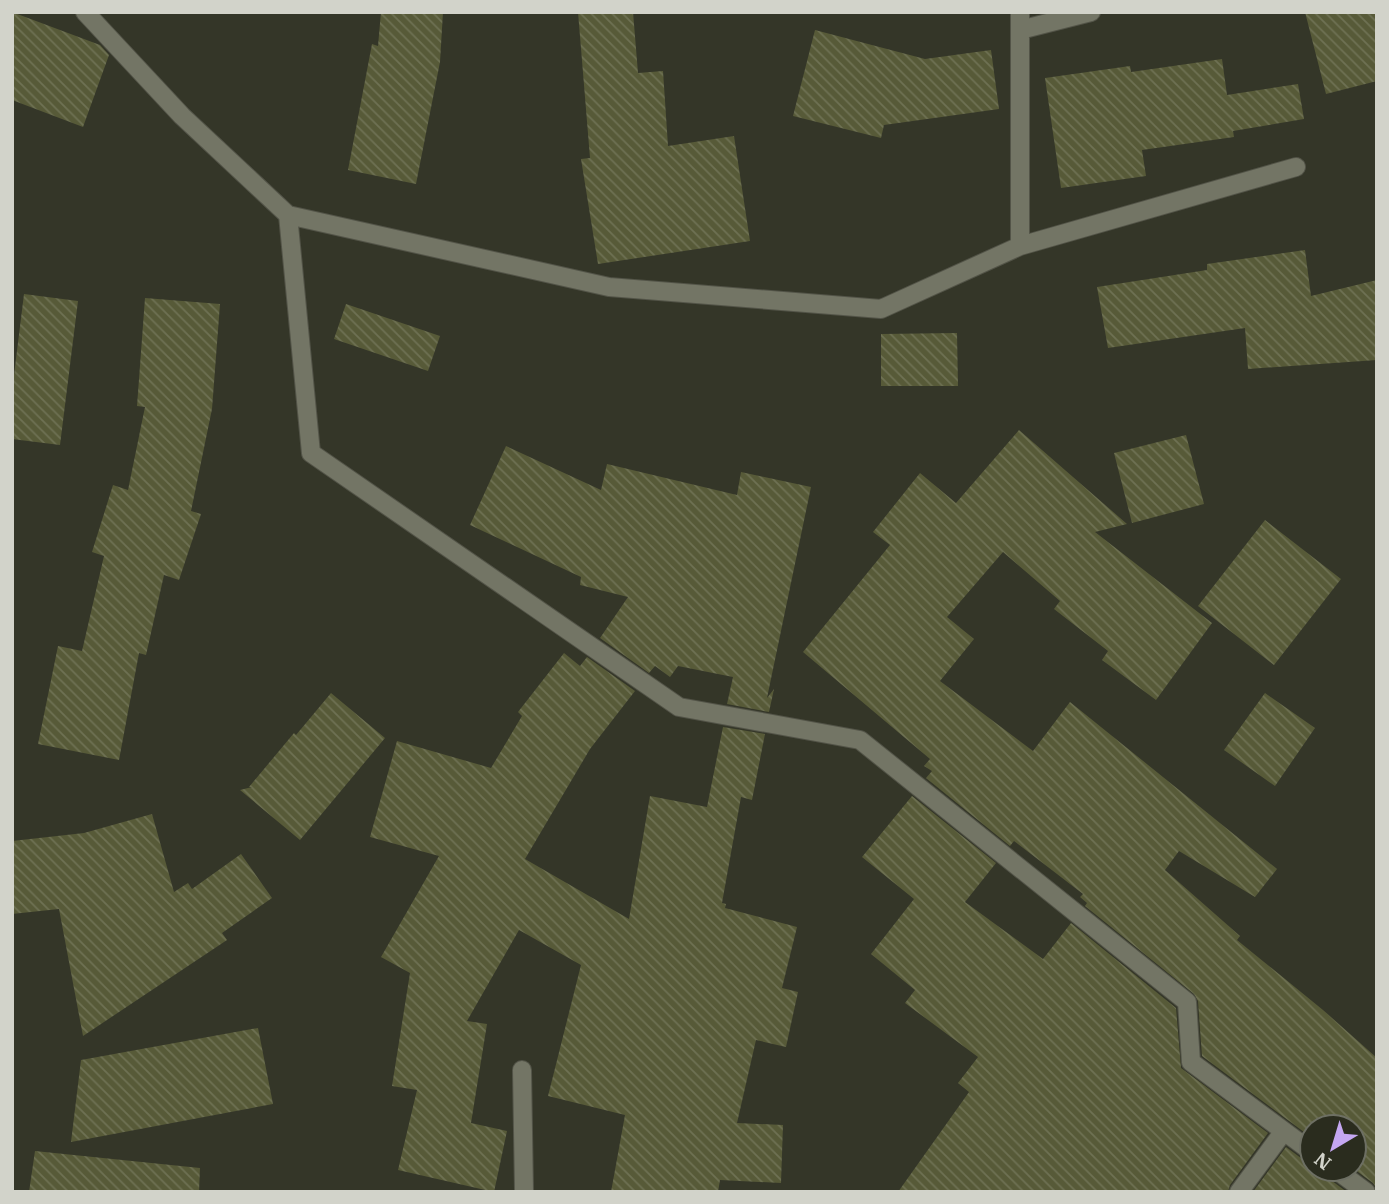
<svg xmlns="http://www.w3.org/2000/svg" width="1389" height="1204" font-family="'IBM Plex Serif',serif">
  <defs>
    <pattern id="building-back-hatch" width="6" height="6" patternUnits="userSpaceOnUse" patternTransform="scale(1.75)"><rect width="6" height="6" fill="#575a38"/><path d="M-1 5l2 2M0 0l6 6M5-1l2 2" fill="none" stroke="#6e7153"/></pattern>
  </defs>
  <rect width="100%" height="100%" fill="#343628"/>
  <!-- building -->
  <path fill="url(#building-back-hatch)" d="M 12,12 L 100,45 L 109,55 L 83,127 L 12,100 Z
    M 381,12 L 443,12 L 440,62 L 416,184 L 348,170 L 372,44 L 378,46 Z
    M 578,12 L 633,12 L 638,73 L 663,71 L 668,146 L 734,136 L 750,241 L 598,264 L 581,159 L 590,158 Z
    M 1305,12 L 1377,12 L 1377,81 L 1326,94 Z
    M 815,30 L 925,59 L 991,50 L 999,109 L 884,125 L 881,138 L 793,116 Z
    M 1222,59 L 1227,95 L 1298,84 L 1304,119 L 1233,131 L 1234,137 L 1142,150 L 1146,176 L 1061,188 L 1045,78 L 1130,66 L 1131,72 Z
    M 1305,250 L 1311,296 L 1377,280 L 1377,360 L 1248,369 L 1245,328 L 1108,348 L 1097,287 L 1207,270 L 1207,264 Z
    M 24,294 L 78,301 L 60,445 L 12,439 L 12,391 Z
    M 145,298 L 220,304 L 212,409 L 191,511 L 201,514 L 179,580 L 164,575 L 146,655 L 139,653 L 119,760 L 38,744 L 58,646 L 82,651 L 104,556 L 92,552 L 113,485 L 128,490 L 145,407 L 137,406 Z
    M 346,304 L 440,336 L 428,371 L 334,339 Z
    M 957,333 L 958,386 L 881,386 L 881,334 Z
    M 1019,430 L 1127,524 L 1095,532 L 1212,623 L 1156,700 L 1102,660 L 1108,651 L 1054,609 L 1060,601 L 1003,552 L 947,617 L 974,639 L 940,681 L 1033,751 L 1070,702 L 1277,869 L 1255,897 L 1179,851 L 1165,870 L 1240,936 L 1237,940 L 1323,1010 L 1377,1058 L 1377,1189 L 1373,1183 L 1354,1169 L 1354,1127 L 1312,1127 L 1312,1138 L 1202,1056 L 1198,1001 L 1194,994 L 1085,906 L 1087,903 L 1080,897 L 1083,894 L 1014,841 L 1010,846 L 926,778 L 932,771 L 924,766 L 930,759 L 803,652 L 890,545 L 873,532 L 920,473 L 956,503 Z
    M 1186,435 L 1204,504 L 1132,523 L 1114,453 Z
    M 506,446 L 601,490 L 607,464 L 737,495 L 741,472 L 811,487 L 767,698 L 774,689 L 769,712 L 727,704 L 733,677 L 678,666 L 670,677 L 655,666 L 649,673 L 600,638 L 628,597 L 580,585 L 581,577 L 470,525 Z
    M 1265,520 L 1341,579 L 1274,665 L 1198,606 Z
    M 564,653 L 580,666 L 587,657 L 635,691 L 590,749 L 525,859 L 629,919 L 650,796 L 707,807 L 723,727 L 765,734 L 752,800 L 741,797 L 722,903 L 726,904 L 725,908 L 797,927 L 782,988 L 798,992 L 786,1047 L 756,1040 L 737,1123 L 783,1125 L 781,1183 L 720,1180 L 718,1192 L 611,1192 L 625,1115 L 548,1096 L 581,965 L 519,930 L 467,1021 L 487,1024 L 471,1123 L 507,1131 L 494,1192 L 398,1170 L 417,1090 L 392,1086 L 410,973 L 381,957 L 439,856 L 370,837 L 397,741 L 491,768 L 522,716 L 518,712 Z
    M 331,693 L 385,738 L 300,840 L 240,790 L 252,787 L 249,787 L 294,733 L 296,735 Z
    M 1265,693 L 1315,728 L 1275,786 L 1224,750 Z
    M 912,796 L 996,863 L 965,902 L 1043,959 L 1071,923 L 1176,1008 L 1181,1068 L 1268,1133 L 1230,1185 L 1228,1192 L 898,1192 L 969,1092 L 958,1083 L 978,1057 L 905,1003 L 915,990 L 871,954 L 914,899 L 862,857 Z
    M 152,814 L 174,892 L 188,883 L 192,889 L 241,854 L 272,898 L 222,933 L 227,940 L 83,1036 L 59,909 L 12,914 L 12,841 L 84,833 Z
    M 258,1028 L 273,1104 L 71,1142 L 81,1060 Z
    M 1286,1147 L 1305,1161 L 1312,1163 L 1312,1169 L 1324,1169 L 1328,1178 L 1347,1192 L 1253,1192 Z
    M 35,1151 L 200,1168 L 199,1192 L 29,1192 Z"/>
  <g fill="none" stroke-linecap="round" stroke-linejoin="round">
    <defs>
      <path id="minor" d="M 85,12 L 182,116 L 288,215 L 311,453 L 679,707 L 860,740 L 1187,1002 L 1191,1062 L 1312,1152
        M 1020,30 L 1091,12
        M 288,215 L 609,287 L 881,309 L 1020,246 L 1020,12
        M 1020,246 L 1296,167
        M 522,1070 L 524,1192
        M 1335,1169 L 1366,1192
        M 1239,1192 L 1284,1131"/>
    </defs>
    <!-- minor casing -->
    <use href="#minor" stroke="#535448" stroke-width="20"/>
    <!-- minor -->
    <use href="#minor" stroke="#737565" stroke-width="18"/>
  </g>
  <!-- border -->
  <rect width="1389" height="1204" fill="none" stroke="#d2d3ca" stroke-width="28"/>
  <!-- north arrow -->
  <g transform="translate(1333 1148) rotate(218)"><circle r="33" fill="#2a2c1e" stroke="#6d6f63" stroke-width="2"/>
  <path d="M0-5L12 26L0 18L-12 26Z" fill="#c4a7f1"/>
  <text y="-10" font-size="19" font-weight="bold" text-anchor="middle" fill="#d2d3ca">N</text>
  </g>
</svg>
